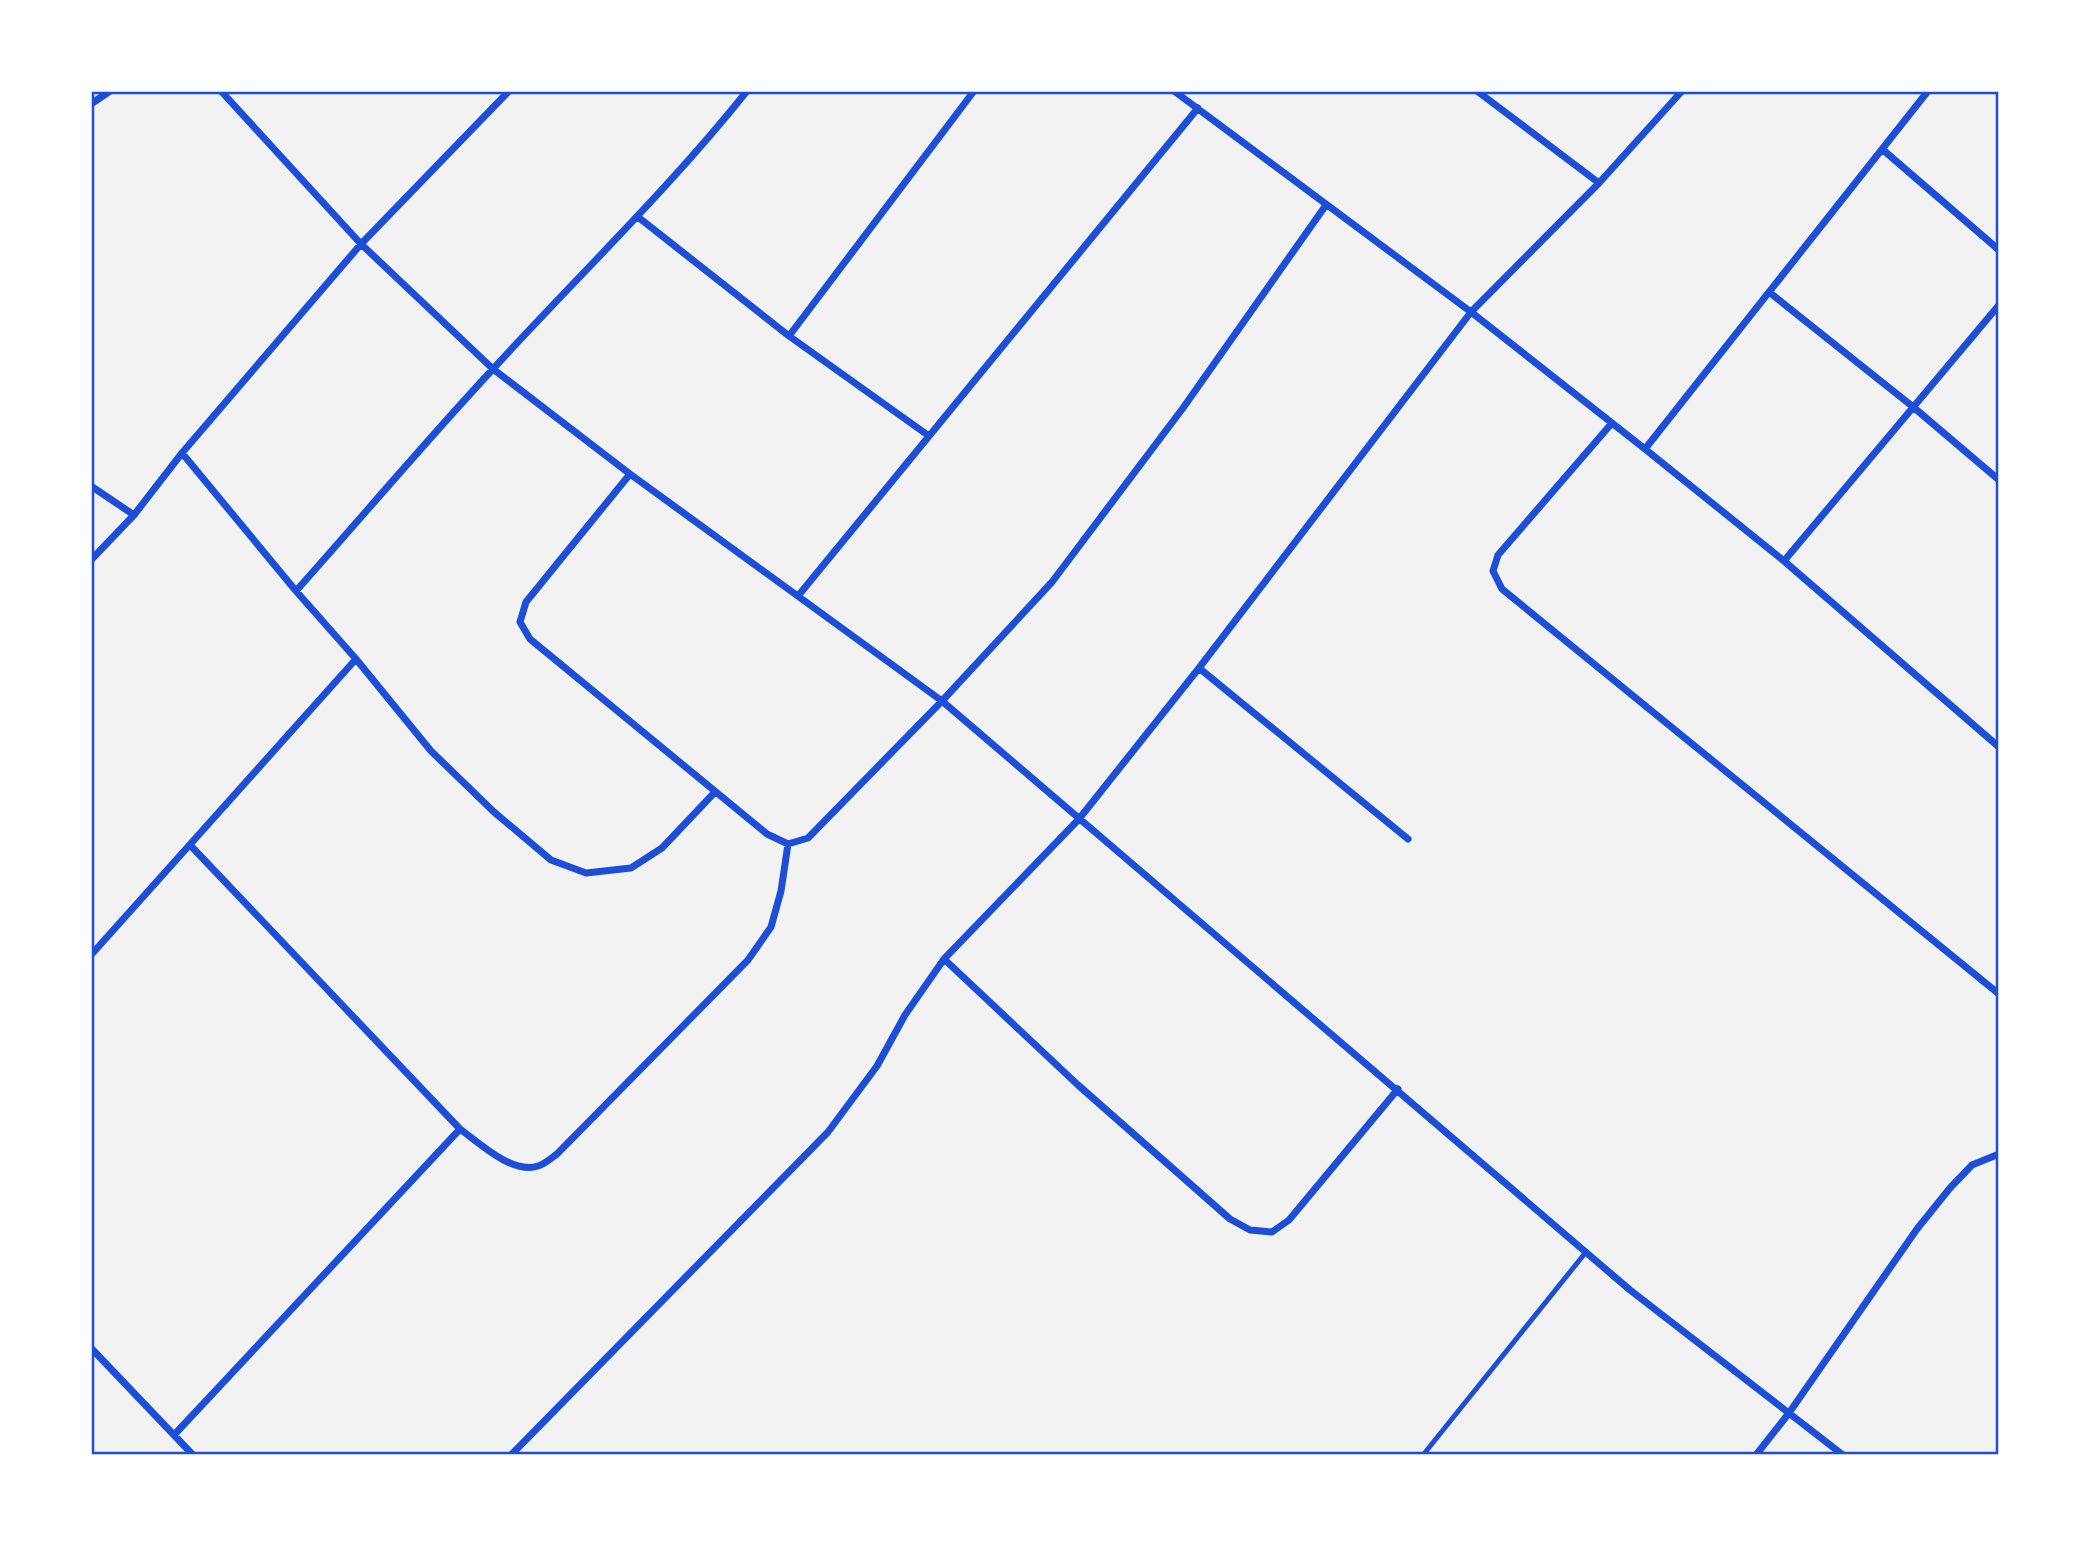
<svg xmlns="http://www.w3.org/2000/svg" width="2090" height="1546" font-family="'Zilla Slab',serif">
  <rect width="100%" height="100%" fill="#f2f2f2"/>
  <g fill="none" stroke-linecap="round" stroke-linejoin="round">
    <!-- service -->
    <path stroke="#1d4ed8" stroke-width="5" d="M 1423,1455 L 1586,1252"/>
    <!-- minor -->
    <path stroke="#1d4ed8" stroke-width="7" d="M 221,91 L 361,244 L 493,369 L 630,474 L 942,701 L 1630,1290 L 1843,1455
      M 1174,91 L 1471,312 L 1645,449 L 1784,561 L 1999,747
      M 1477,91 L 1599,183
      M 91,104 L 110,91
      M 1882,149 L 1999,250
      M 638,217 L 789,336 L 929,436
      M 1769,292 L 1912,406 L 1999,480
      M 789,336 L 974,91
      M 1612,423 L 1498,555 L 1493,571 L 1502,589 L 1999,994
      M 1645,449 L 1928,91
      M 182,453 L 296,591 L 356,659 L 431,751 L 494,812 L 551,860 L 586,873 L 631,868 L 662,848 L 715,792
      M 630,474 L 526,602 L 520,622 L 530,639 L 767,834 L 788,844 L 808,838 L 942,701 L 1052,582 L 1183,408 L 1326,205
      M 91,486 L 134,515
      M 91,560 L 134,515 L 182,453 L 361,244 L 509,91
      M 1784,561 L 1999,305
      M 296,591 C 362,517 426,441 493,369 C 578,276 668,190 747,91
      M 798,596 L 1198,108
      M 1199,668 L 1408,839
      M 191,846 L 460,1129 C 479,1143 513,1175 538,1166 C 545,1164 551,1158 557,1154 L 748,960 L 771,927 L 781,891 L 788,844
      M 91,955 L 356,659
      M 944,959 L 1078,1085 L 1230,1219 L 1250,1230 L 1272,1232 L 1289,1220 L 1398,1089
      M 91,1348 L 193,1455
      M 174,1435 L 460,1129
      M 511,1455 L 828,1132 L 877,1066 L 905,1015 L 944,959 L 1079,819 L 1199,668 L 1471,312 L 1599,183 L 1682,91
      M 1756,1455 L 1789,1413 L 1917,1229 L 1950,1188 L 1972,1165 L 1999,1154"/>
  </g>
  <!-- border -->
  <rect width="2090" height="1546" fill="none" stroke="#ffffff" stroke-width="186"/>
  <rect x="93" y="93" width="1904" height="1360" fill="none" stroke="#1d4ed8" stroke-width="2.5"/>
</svg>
